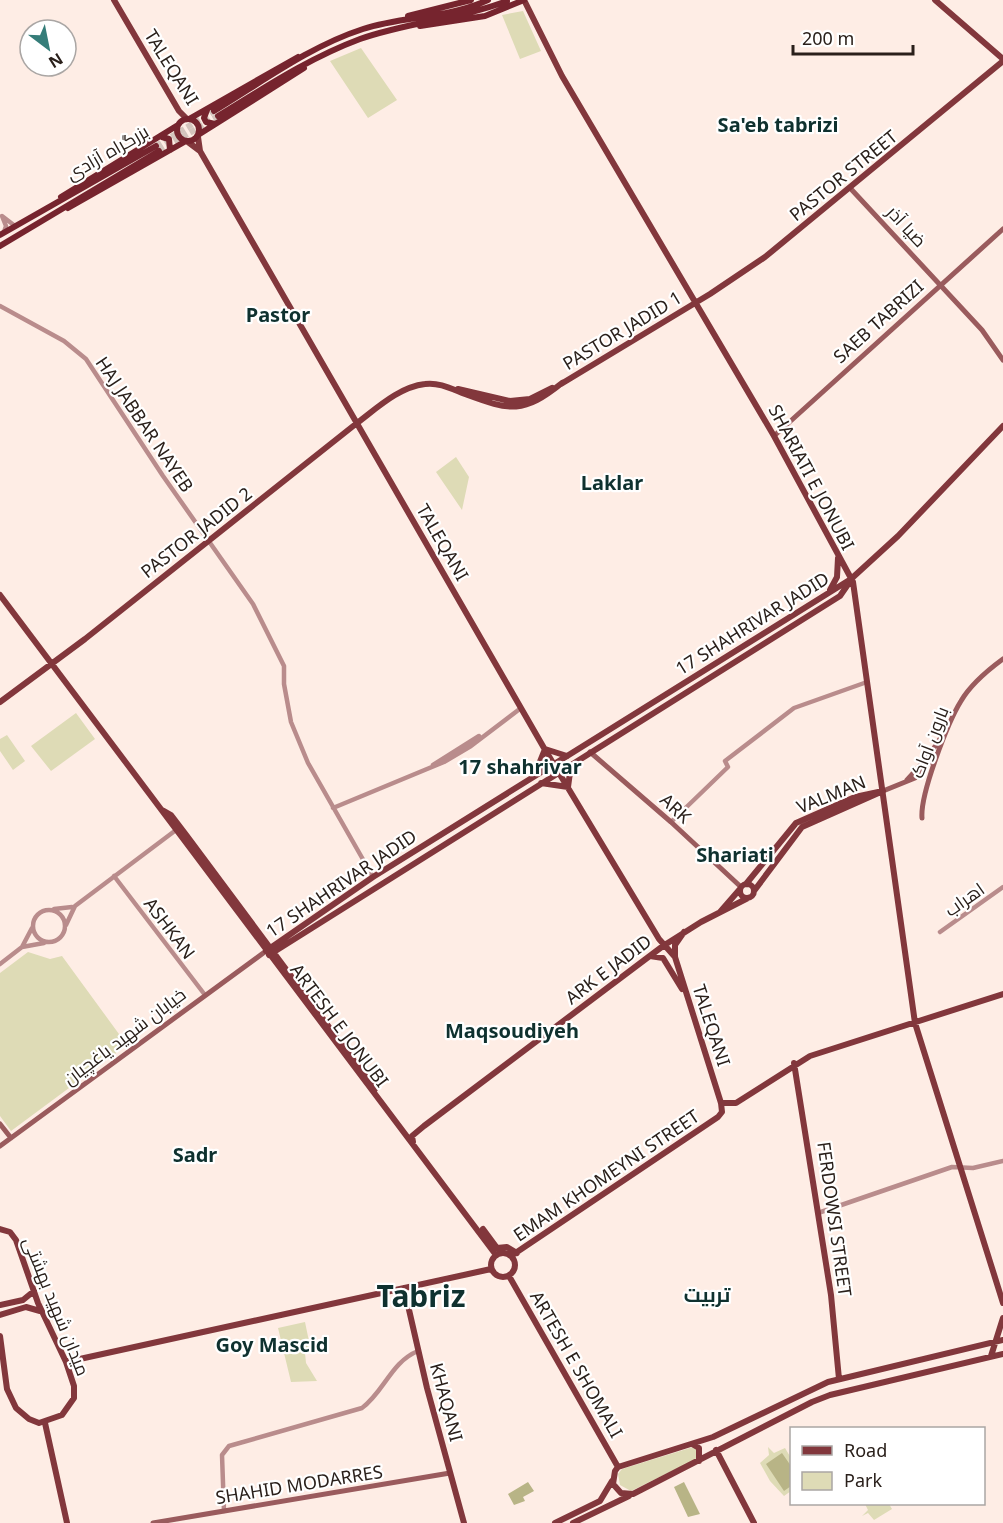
<svg xmlns="http://www.w3.org/2000/svg" width="1003" height="1523" font-family="'Noto Sans',Cairo,sans-serif">
  <rect width="100%" height="100%" fill="#feede5"/>
  <!-- green -->
  <path fill="#dedbb6" d="M 523,11 L 541,51 L 520,59 L 502,15 Z
    M 361,48 L 397,100 L 368,118 L 330,61 Z
    M 456,457 L 469,477 L 462,510 L 436,472 Z
    M 76,713 L 95,739 L 51,771 L 31,746 Z
    M 7,735 L 25,761 L 13,770 L 0,751 L 0,739 Z
    M 28,952 L 50,959 L 62,956 L 127,1045 L 11,1131 L 0,1116 L 0,973 Z
    M 305,1322 L 311,1351 L 305,1353 L 306,1363 L 317,1381 L 291,1382 L 278,1328 Z
    M 693,1447 L 697,1450 L 697,1459 L 631,1491 L 620,1485 L 618,1474 L 622,1469 Z
    M 768,1447 L 774,1453 L 785,1448 L 791,1458 L 791,1491 L 784,1496 L 770,1481 L 760,1463 L 769,1455 Z
    M 865,1504 L 889,1504 L 892,1509 L 874,1520 L 868,1513 L 862,1516 L 868,1510 Z"/>
  <!-- forest -->
  <path fill="#b8b486" d="M 782,1453 L 791,1466 L 791,1486 L 784,1491 L 766,1464 Z
    M 528,1482 L 534,1491 L 523,1497 L 525,1501 L 514,1505 L 508,1494 Z
    M 684,1482 L 700,1514 L 688,1517 L 674,1487 Z"/>
  <g fill="none" stroke-linecap="round" stroke-linejoin="round">
    <!-- trunk-tunnel -->
    <path stroke="#d4c4bd" stroke-width="6" stroke-dasharray="6 3" stroke-linecap="butt" d="M 156,146 L 214,111
      M 159,151 L 218,116"/>
    <!-- tertiary -->
    <path stroke="#b98c8c" stroke-width="4.5" d="M 4,232 L 6,226 L 2,216 L 15,226
      M 0,306 L 64,341 L 86,359 L 163,476 L 253,604 L 284,666 L 284,684 L 291,722 L 308,763 L 373,877
      M 433,765 L 479,736
      M 333,808 L 444,762 L 471,746 L 521,708
      M 671,822 L 728,767 L 725,761 L 794,708 L 867,682
      M 114,876 L 205,995
      M 54,909 L 72,907
      M33 926a16 16 0 1 1 32 0a16 16 0 1 1-32 0Z
      M 66,925 L 75,906 L 176,830
      M 940,932 L 1003,887
      M 22,947 L 32,928
      M 0,964 L 22,947 L 44,943
      M 818,1213 L 952,1167 L 973,1168 L 1003,1161
      M 224,1511 L 222,1455 L 229,1446 L 362,1408 C 384,1392 391,1362 418,1351"/>
    <!-- secondary -->
    <path stroke="#9a5b5d" stroke-width="5" d="M 851,189 L 982,330 L 1003,360
      M 774,436 L 1003,229
      M 590,752 L 671,822 L 741,887
      M 907,780 L 928,757 L 947,728
      M 883,791 L 915,778 L 937,754
      M 922,818 C 920,794 948,722 961,701 C 971,684 988,670 1003,659
      M 0,1124 L 11,1138
      M 0,1146 L 266,951
      M 153,1523 L 450,1473"/>
    <!-- primary -->
    <path stroke="#82373c" stroke-width="6" d="M 114,0 L 179,111 L 187,119
      M 524,0 L 562,76 L 774,436 L 853,582 L 915,1023 L 1003,1303
      M 935,0 L 1003,59
      M 198,137 L 200,151 L 544,748 L 659,939 L 675,957
      M 188,142 L 200,151
      M 561,384 L 710,294 L 765,257 L 1003,61
      M 458,389 L 510,401 L 530,399 L 552,388
      M 830,590 L 837,577 L 838,558
      M 0,595 L 496,1255
      M 0,702 L 85,639 L 357,423 C 377,408 399,387 425,384 C 439,382 452,389 465,394 C 511,411 523,414 562,383
      M 535,774 L 545,749 L 567,756
      M 541,783 L 568,787 L 571,765
      M 164,811 L 171,815 L 187,836 L 375,1089
      M 746,884 L 796,823 L 855,797 L 883,791
      M740 891a7 7 0 1 1 14 0a7 7 0 1 1-14 0Z
      M 754,891 L 802,827 L 883,791
      M 720,912 L 740,889
      M 266,951 L 373,877 L 851,579 L 898,536 L 1003,426
      M 269,955 L 840,596 L 851,580
      M 650,956 L 663,958 L 682,989
      M 794,1063 L 831,1295 L 839,1379
      M 721,1103 L 736,1103 L 810,1056 L 1003,994
      M 413,1142 L 412,1136 L 424,1126 L 663,946 L 701,922 L 748,898
      M 0,1229 L 10,1232 L 16,1240 L 38,1303 L 66,1362 L 74,1386 L 74,1398 L 62,1415 L 39,1423 L 29,1419 L 16,1408 L 7,1389 L 0,1336
      M 483,1229 L 497,1248 L 507,1247 L 517,1253
      M491 1265a12 12 0 1 1 24 0a12 12 0 1 1-24 0Z
      M 511,1256 L 718,1117 L 722,1112 L 721,1103 L 675,957 L 675,945 L 684,932
      M 509,1276 L 618,1467
      M 404,1288 L 427,1388 L 464,1523
      M 0,1305 L 23,1300 L 34,1291
      M 0,1315 L 26,1307 L 40,1311
      M 1003,1340 L 828,1382 L 713,1437 L 618,1467 L 615,1471 L 613,1484 L 621,1493 L 633,1494 L 812,1402 L 830,1395 L 1003,1354
      M 991,1356 L 1003,1318
      M 66,1362 L 491,1269
      M 45,1423 L 67,1523
      M 692,1444 L 699,1448 L 699,1461
      M 716,1450 L 754,1523
      M 555,1523 L 600,1501 L 612,1481
      M 573,1523 L 629,1496"/>
    <!-- trunk -->
    <path stroke="#76242e" stroke-width="6" d="M 408,16 L 471,0
      M 420,26 L 485,16 L 524,0
      M 207,110 L 204,118 L 206,122 L 215,124
      M 214,111 C 262,82 310,46 363,29 C 404,16 449,18 488,0
      M 218,116 C 264,88 309,58 360,39 C 408,22 460,19 507,1
      M177 130a11 11 0 1 1 22 0a11 11 0 1 1-22 0Z
      M 189,119 L 298,57
      M 198,135 L 304,68
      M 162,137 L 169,139 L 170,150
      M 61,197 L 178,125
      M 68,208 L 186,141
      M 0,235 L 156,146
      M 0,246 L 159,151"/>
  </g>
  <g text-anchor="middle" dominant-baseline="central" stroke-width="4.5" stroke-linejoin="round" paint-order="stroke">
    <!-- street labels -->
    <g font-size="18" fill="#2a201b" stroke="#fff">
      <text transform="translate(172 67) rotate(58)">TALEQANI</text>
      <text transform="translate(107 152) rotate(-30)">بزرگراه آزادی</text>
      <text transform="translate(843 175) rotate(-39)">PASTOR STREET</text>
      <text transform="translate(907 226) rotate(47)">ضیا آذر</text>
      <text transform="translate(878 321) rotate(-42)">SAEB TABRIZI</text>
      <text transform="translate(622 330) rotate(-31)">PASTOR JADID 1</text>
      <text transform="translate(145 424) rotate(56)">HAJ JABBAR NAYEB</text>
      <text transform="translate(812 477) rotate(62)">SHARIATI E JONUBI</text>
      <text transform="translate(196 532) rotate(-38)">PASTOR JADID 2</text>
      <text transform="translate(443 542) rotate(60)">TALEQANI</text>
      <text transform="translate(752 623) rotate(-32)">17 SHAHRIVAR JADID</text>
      <text transform="translate(929 742) rotate(-69)">بارون آواک</text>
      <text transform="translate(831 794) rotate(-22)">VALMAN</text>
      <text transform="translate(676 808) rotate(43)">ARK</text>
      <text transform="translate(341 883) rotate(-34)">17 SHAHRIVAR JADID</text>
      <text transform="translate(964 899) rotate(-35)">اهراب</text>
      <text transform="translate(170 928) rotate(53)">ASHKAN</text>
      <text transform="translate(608 969) rotate(-37)">ARK E JADID</text>
      <text transform="translate(340 1025) rotate(53)">ARTESH E JONUBI</text>
      <text transform="translate(712 1025) rotate(72)">TALEQANI</text>
      <text transform="translate(124 1036) rotate(-37)">خیابان شهید یاغچیان</text>
      <text transform="translate(606 1175) rotate(-34)">EMAM KHOMEYNI STREET</text>
      <text transform="translate(835 1219) rotate(82)">FERDOWSI STREET</text>
      <text transform="translate(57 1306) rotate(68)">میدان شهید بهشتی</text>
      <text transform="translate(577 1364) rotate(60)">ARTESH E SHOMALI</text>
      <text transform="translate(447 1402) rotate(75)">KHAQANI</text>
      <text transform="translate(299 1484) rotate(-9)">SHAHID MODARRES</text>
    </g>
    <!-- neighbourhood labels -->
    <g font-size="20" font-weight="bold" fill="#0f312f" stroke="#fff">
      <text x="778" y="124">Sa'eb tabrizi</text>
      <text x="278" y="314">Pastor</text>
      <text x="612" y="482">Laklar</text>
      <text x="520" y="766">17 shahrivar</text>
      <text x="735" y="854">Shariati</text>
      <text x="512" y="1030">Maqsoudiyeh</text>
      <text x="195" y="1154">Sadr</text>
      <text x="707" y="1294">تربیت</text>
      <text x="272" y="1344">Goy Mascid</text>
    </g>
    <!-- town labels -->
    <g font-size="30" font-weight="bold" fill="#0f312f" stroke="#fff">
      <text x="421" y="1295">Tabriz</text>
    </g>
  </g>
  <!-- legend -->
  <rect x="790" y="1427" width="195" height="78" fill="#ffffff" stroke="#aaa6a4" stroke-width="1.5"/>
  <rect x="802" y="1446" width="30" height="9" fill="#82373c" stroke="#aaa6a4" stroke-width="1.5"/>
  <text x="844" y="1457" font-size="18" fill="#2a201b">Road</text>
  <rect x="802" y="1472" width="30" height="18" fill="#dedbb6" stroke="#aaa6a4" stroke-width="1.5"/>
  <text x="844" y="1487" font-size="18" fill="#2a201b">Park</text>
  <!-- north arrow -->
  <g transform="translate(48 48) rotate(148)"><circle r="28" fill="#ffffff" stroke="#aaa6a4" stroke-width="1.5"/>
  <path d="M0-4.5L10 22L0 15L-10 22Z" fill="#357d79"/>
  <text y="-9" font-size="16" font-weight="bold" text-anchor="middle" fill="#2a201b">N</text>
  </g>
  <!-- scale -->
  <path d="M793 45v9h120v-9" fill="none" stroke="#2a201b" stroke-width="3"/>
  <text x="802" y="45" font-size="18" fill="#2a201b" stroke="#ffffff" stroke-width="4.5" paint-order="stroke">200 m</text>
</svg>
